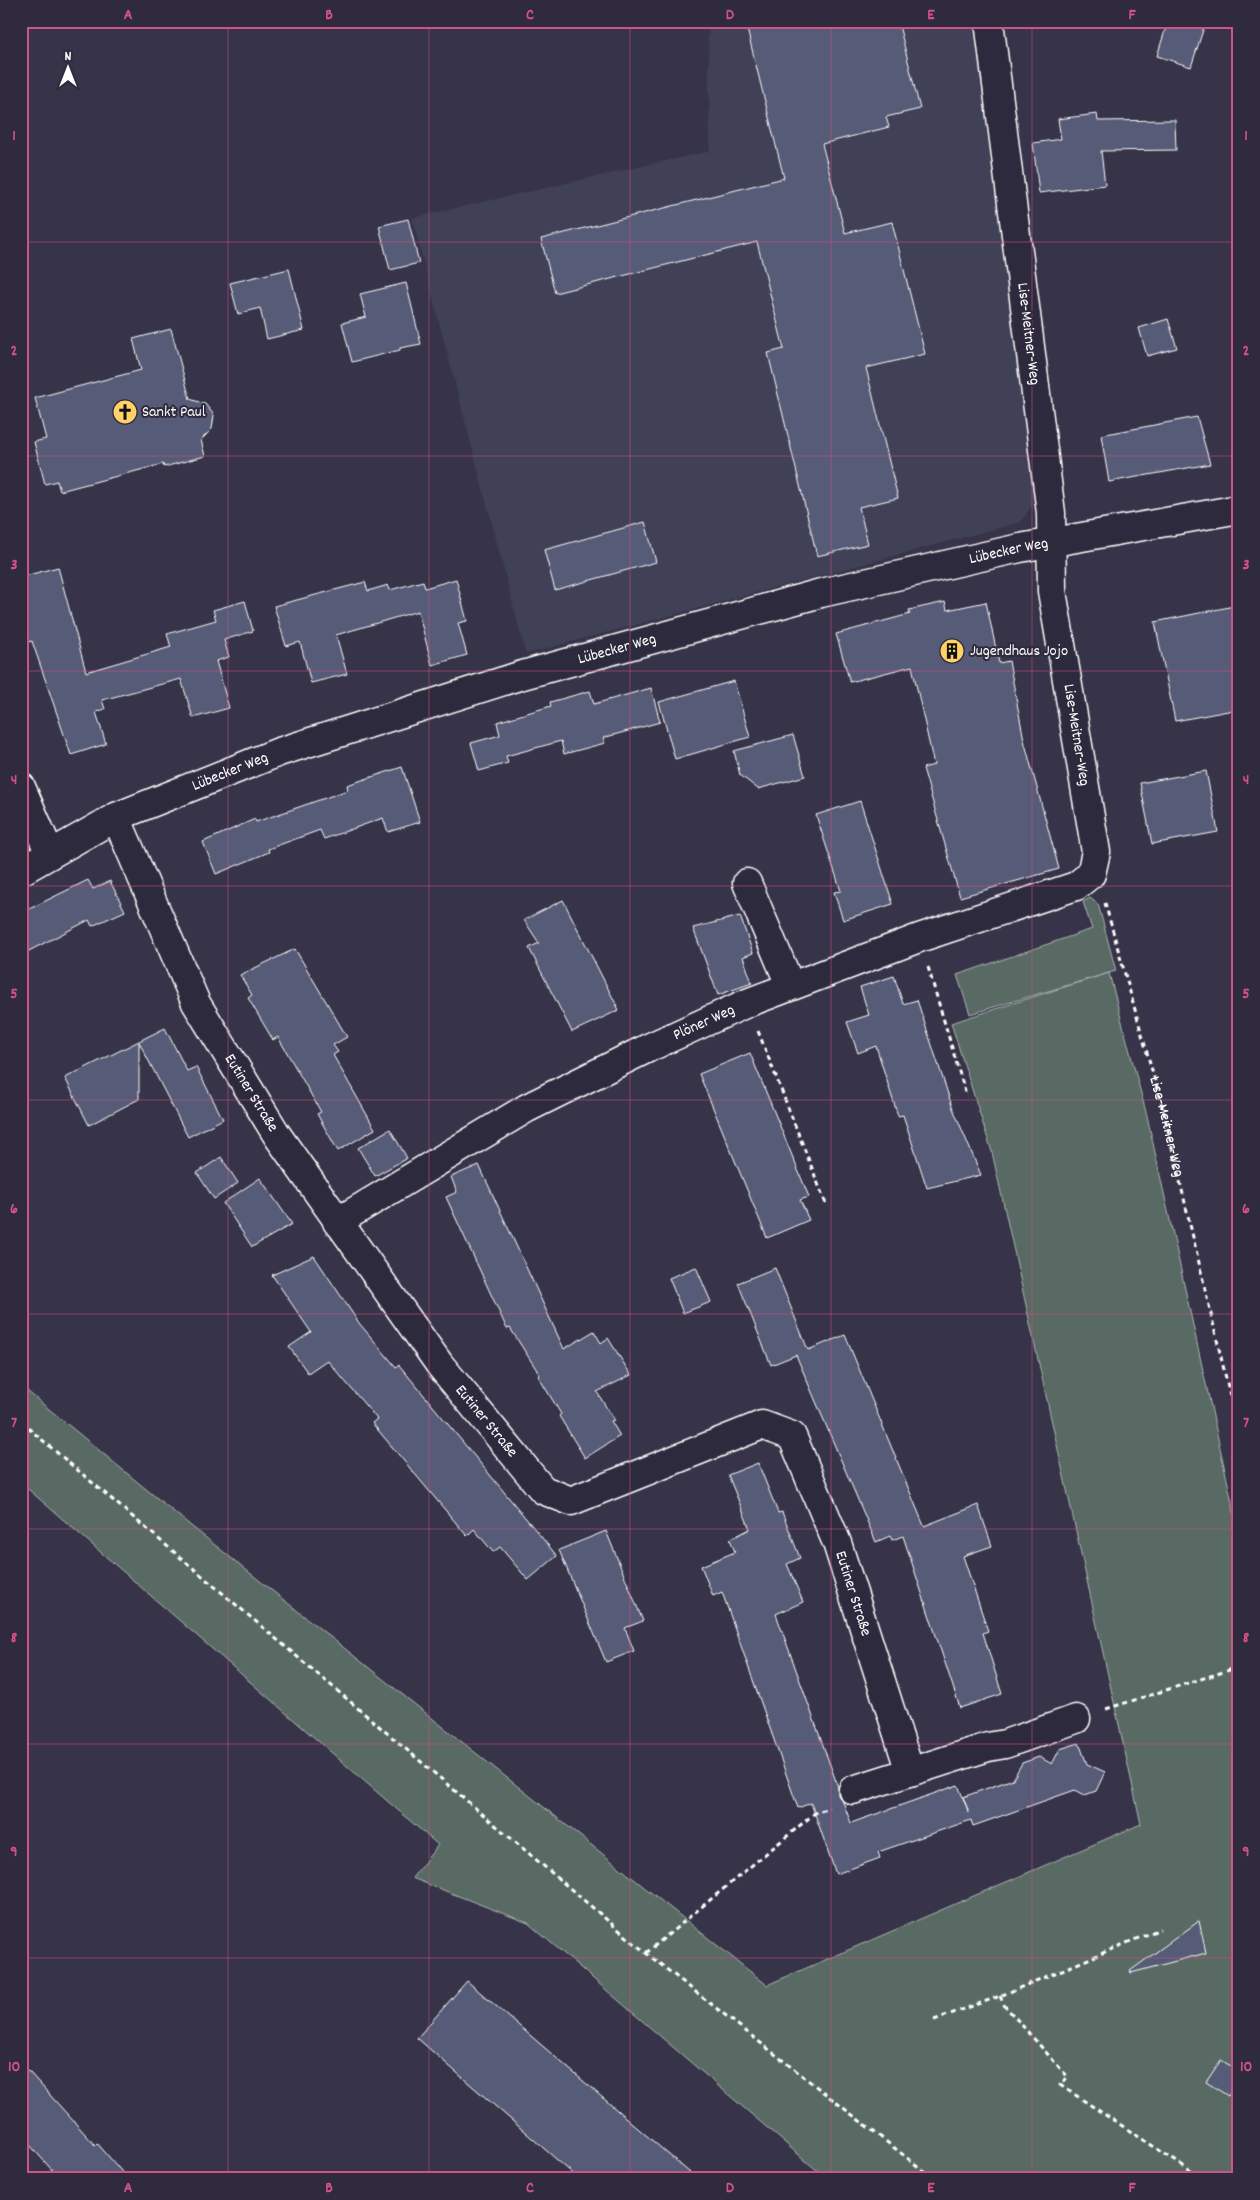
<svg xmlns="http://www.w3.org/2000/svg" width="1260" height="2200" font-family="Dekko,sans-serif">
  <rect width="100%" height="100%" fill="#373449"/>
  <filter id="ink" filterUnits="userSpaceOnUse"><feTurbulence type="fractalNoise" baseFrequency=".02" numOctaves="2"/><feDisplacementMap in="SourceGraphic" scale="10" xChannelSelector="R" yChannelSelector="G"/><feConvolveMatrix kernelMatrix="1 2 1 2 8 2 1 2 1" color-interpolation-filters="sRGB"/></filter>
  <g filter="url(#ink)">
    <!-- built -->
    <path fill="#404057" d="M 708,21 L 974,21 L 1034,439 L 1035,501 L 1021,522 L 526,654 L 412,218 L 710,151 Z"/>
    <!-- green -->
    <path fill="#586b64" stroke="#acb5b2" d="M 1090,898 L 1098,904 L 1116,971 L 970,1014 L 957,975 L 1092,929 L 1083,902 Z
      M 1109,973 L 1147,1116 L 1239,1534 L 1239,2179 L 827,2179 L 528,1923 L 412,1878 L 438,1845 L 21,1483 L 21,1386 L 191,1526 L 767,1985 L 1141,1824 L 992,1152 L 951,1023 Z"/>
    <!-- building -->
    <path fill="#565b77" stroke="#fff" d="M 745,21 L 898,21 L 920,109 L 886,117 L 889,127 L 822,144 L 845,233 L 892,222 L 925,354 L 866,368 L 898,498 L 859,507 L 868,544 L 817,556 L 768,353 L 784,349 L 757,242 L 555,293 L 541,239 L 784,178 Z
      M 1168,21 L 1206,21 L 1191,67 L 1157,56 Z
      M 1097,114 L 1098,121 L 1175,120 L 1176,150 L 1101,151 L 1105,185 L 1039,193 L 1033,143 L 1061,139 L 1058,119 Z
      M 408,219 L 419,263 L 390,270 L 379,226 Z
      M 289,269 L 304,330 L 267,339 L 260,308 L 238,314 L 230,283 Z
      M 406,283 L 421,344 L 400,348 L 400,350 L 352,362 L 342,323 L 366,317 L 360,294 Z
      M 1168,319 L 1177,348 L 1147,356 L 1139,328 Z
      M 171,329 L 190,399 L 205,404 L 214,415 L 212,429 L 201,440 L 205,456 L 164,467 L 163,464 L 60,491 L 57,481 L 45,484 L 34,442 L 46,439 L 35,398 L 141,370 L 133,339 Z
      M 1197,417 L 1210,464 L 1109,482 L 1101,435 Z
      M 645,522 L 656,562 L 555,590 L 544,550 Z
      M 58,567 L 86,672 L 171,647 L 167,634 L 216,620 L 213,610 L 245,601 L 253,631 L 224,640 L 229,657 L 216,661 L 229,708 L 193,718 L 181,679 L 102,700 L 105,709 L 96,712 L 106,744 L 71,755 L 32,641 L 21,644 L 21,577 Z
      M 456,579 L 467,621 L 458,623 L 467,655 L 432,665 L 418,611 L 336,635 L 347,674 L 311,683 L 300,642 L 286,646 L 274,606 L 365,582 L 368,591 L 388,585 L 390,590 L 423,581 L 425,588 Z
      M 945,602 L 947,610 L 986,602 L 999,663 L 1009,661 L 1024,740 L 1059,869 L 960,897 L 923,768 L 934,765 L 912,666 L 850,682 L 836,634 L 910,614 L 909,610 Z
      M 1239,605 L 1239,709 L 1175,721 L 1155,622 Z
      M 734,681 L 750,737 L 675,759 L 659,702 Z
      M 651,688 L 660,722 L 603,738 L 605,743 L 564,754 L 561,741 L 506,756 L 508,763 L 479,771 L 471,743 L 500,735 L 497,722 L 551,706 L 550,702 L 590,691 L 594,704 Z
      M 793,735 L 805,776 L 758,789 L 740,775 L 734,751 Z
      M 402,767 L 420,822 L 388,832 L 383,818 L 324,839 L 320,830 L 268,849 L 269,852 L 216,874 L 203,842 L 255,819 L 256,822 L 348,790 L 347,785 Z
      M 1206,771 L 1218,832 L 1152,844 L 1140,783 Z
      M 860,801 L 893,904 L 843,920 L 834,892 L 841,891 L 816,815 Z
      M 88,880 L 93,889 L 110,881 L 125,911 L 92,926 L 89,920 L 21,955 L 21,913 Z
      M 563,900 L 619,1010 L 572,1032 L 529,948 L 539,943 L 524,920 Z
      M 740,916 L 753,953 L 743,957 L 752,983 L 718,995 L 693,928 Z
      M 295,949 L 347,1037 L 333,1045 L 338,1052 L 333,1055 L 375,1129 L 338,1151 L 317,1114 L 321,1112 L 278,1037 L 273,1040 L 248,998 L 252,995 L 240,975 Z
      M 894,976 L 903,1004 L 917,1000 L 952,1106 L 981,1175 L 927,1188 L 903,1115 L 898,1116 L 876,1046 L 858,1053 L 847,1022 L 869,1015 L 860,987 Z
      M 165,1028 L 187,1071 L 196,1067 L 223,1119 L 188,1137 L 139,1042 L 139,1099 L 89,1125 L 65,1078 Z
      M 750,1053 L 809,1197 L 800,1200 L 809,1220 L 767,1238 L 699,1074 Z
      M 390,1129 L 407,1158 L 375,1176 L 358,1148 Z
      M 221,1157 L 238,1183 L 214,1199 L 197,1173 Z
      M 479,1165 L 564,1349 L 594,1331 L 601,1343 L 608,1338 L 631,1375 L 597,1392 L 614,1420 L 611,1421 L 620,1436 L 585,1458 L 559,1416 L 561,1414 L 538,1376 L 540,1375 L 510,1328 L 507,1329 L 446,1197 L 457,1192 L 451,1177 Z
      M 260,1178 L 292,1224 L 252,1247 L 223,1203 Z
      M 314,1256 L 359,1323 L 396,1367 L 399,1365 L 557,1556 L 528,1580 L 500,1547 L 493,1552 L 474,1529 L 467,1536 L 372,1423 L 377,1419 L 327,1360 L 308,1373 L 289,1347 L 311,1332 L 272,1275 Z
      M 696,1267 L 711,1302 L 683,1313 L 669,1278 Z
      M 775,1268 L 808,1350 L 845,1335 L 924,1526 L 978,1505 L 992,1546 L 963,1556 L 988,1631 L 983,1633 L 1002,1694 L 960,1708 L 903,1536 L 892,1540 L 890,1536 L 876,1542 L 796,1355 L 771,1365 L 738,1283 Z
      M 758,1463 L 778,1513 L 782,1512 L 800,1558 L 787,1564 L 803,1602 L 776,1614 L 838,1787 L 838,1795 L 843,1802 L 851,1823 L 958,1785 L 969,1813 L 963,1797 L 1013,1779 L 1022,1763 L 1039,1757 L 1052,1764 L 1060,1749 L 1079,1743 L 1087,1764 L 1105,1772 L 1096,1791 L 1085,1795 L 1075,1790 L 973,1826 L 971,1820 L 878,1852 L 880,1858 L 836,1874 L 811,1803 L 798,1808 L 722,1592 L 713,1596 L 701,1566 L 735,1552 L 730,1539 L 750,1529 L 728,1475 Z
      M 606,1531 L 643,1621 L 625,1628 L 634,1651 L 606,1662 L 559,1550 Z
      M 1199,1921 L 1206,1953 L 1131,1973 L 1130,1971 Z
      M 467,1981 L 697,2179 L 579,2179 L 417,2038 Z
      M 1221,2060 L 1239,2071 L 1239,2080 L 1228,2096 L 1206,2082 Z
      M 21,2063 L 95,2145 L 97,2143 L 128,2179 L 60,2179 L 21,2135 Z"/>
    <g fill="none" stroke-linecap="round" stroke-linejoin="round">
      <defs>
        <g id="minor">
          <path d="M 21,787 L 50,854"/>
          <path id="s2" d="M 116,817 L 196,1003 L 277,1135 L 440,1365 L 543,1490 L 571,1501 L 762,1425 L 792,1436 L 837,1543 L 910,1772"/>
          <path id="s3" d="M 21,871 L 116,817 L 279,752 L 519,676 L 821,593 L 1020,548 L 1239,509"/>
          <path d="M 747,883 L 790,985"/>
          <path id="s4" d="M 337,1222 L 527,1108 L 648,1048 L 747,1003 L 919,938 L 1076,886 L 1091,874 L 1096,852 L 1052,591 L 1051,513 L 989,21"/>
          <path d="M 853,1790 L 988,1747 L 1005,1744 L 1076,1719"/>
        </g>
      </defs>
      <!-- minor casing -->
      <use href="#minor" stroke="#fff" stroke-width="31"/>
      <!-- path -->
      <g stroke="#fff" stroke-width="3" stroke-dasharray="5 4" stroke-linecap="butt">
        <path id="s1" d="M 1105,903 L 1164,1113 L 1239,1434"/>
        <path d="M 928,967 L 966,1095"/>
        <path d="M 758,1031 L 826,1204"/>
        <path d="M 21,1422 L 646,1953 L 934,2179"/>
        <path d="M 1106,1709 L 1239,1667"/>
        <path d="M 646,1953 L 815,1813 L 829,1808"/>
        <path d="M 1000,1996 L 1004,2005 L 1068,2077 L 1060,2085 L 1203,2179"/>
        <path d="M 934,2020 L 1000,1996 L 1160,1929"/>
      </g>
      <!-- minor -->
      <use href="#minor" stroke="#2f2a3d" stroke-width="28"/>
    </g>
  </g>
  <!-- grid -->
  <path fill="none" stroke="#d15284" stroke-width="1" stroke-opacity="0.55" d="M 228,21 L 228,2179M 429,21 L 429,2179M 630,21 L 630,2179M 831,21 L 831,2179M 1032,21 L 1032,2179M 21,242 L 1239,242M 21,456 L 1239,456M 21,671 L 1239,671M 21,886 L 1239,886M 21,1100 L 1239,1100M 21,1314 L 1239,1314M 21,1529 L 1239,1529M 21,1744 L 1239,1744M 21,1958 L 1239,1958"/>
  <!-- icons -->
  <defs>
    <symbol id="church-disc" viewBox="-11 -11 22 22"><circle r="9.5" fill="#ffd166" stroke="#2f2a3d"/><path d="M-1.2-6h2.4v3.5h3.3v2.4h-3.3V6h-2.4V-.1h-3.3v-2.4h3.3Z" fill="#111"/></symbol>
    <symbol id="building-disc" viewBox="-11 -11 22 22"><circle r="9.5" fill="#ffd166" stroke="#2f2a3d"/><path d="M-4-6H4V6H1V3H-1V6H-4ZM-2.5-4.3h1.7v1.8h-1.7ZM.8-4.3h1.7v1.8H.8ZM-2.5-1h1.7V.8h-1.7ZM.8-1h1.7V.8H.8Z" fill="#111"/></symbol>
  </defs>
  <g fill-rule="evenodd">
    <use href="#church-disc" x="111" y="398" width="28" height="28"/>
    <use href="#building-disc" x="938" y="637" width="28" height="28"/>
  </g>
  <g text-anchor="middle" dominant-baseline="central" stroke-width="4" stroke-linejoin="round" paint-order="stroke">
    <!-- street labels -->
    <g font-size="16" fill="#fff" stroke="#2f2a3d">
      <text transform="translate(1028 334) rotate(83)">Lise-Meitner-Weg</text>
      <text stroke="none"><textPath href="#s3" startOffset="1042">Lübecker Weg</textPath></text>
      <text stroke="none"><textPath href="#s3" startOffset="638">Lübecker Weg</textPath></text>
      <text transform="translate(1076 735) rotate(81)">Lise-Meitner-Weg</text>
      <text stroke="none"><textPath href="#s3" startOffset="232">Lübecker Weg</textPath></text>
      <text stroke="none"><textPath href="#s4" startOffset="418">Plöner Weg</textPath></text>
      <text stroke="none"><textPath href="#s2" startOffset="308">Eutiner Straße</textPath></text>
      <text stroke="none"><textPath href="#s1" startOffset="232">Lise-Meitner-Weg</textPath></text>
      <text stroke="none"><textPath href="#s2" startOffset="712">Eutiner Straße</textPath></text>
      <text stroke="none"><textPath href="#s2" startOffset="1238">Eutiner Straße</textPath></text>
    </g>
    <!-- poi labels -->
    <g font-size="16" fill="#fff" stroke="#2f2a3d" text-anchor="start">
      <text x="142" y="412">Sankt Paul</text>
      <text x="970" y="651">Jugendhaus Jojo</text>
    </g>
  </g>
  <!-- margin -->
  <rect width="1260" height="2200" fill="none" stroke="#2f2a3d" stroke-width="55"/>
  <!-- north arrow -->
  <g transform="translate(68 68)" stroke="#2f2a3d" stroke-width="4" paint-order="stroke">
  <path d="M0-4L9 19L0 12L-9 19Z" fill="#ffffff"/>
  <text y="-8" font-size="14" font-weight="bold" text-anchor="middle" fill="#ffffff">N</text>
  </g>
  <rect x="28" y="28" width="1204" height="2144" fill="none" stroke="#d15284" stroke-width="2"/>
  <g font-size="16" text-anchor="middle" font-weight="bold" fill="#d15284">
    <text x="128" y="19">A</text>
    <text x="329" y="19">B</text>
    <text x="530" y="19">C</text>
    <text x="730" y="19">D</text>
    <text x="931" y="19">E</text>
    <text x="1132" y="19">F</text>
    <text x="14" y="140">1</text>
    <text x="1246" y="140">1</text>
    <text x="14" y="355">2</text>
    <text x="1246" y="355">2</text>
    <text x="14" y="569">3</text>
    <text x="1246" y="569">3</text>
    <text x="14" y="784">4</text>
    <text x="1246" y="784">4</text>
    <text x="14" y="998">5</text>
    <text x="1246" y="998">5</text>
    <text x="14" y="1213">6</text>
    <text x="1246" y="1213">6</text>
    <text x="14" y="1427">7</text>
    <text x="1246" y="1427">7</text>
    <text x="14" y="1642">8</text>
    <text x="1246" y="1642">8</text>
    <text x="14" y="1856">9</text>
    <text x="1246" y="1856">9</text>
    <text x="14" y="2071">10</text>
    <text x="1246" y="2071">10</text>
    <text x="128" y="2192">A</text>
    <text x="329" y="2192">B</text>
    <text x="530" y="2192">C</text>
    <text x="730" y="2192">D</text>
    <text x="931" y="2192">E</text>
    <text x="1132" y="2192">F</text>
  </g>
</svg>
